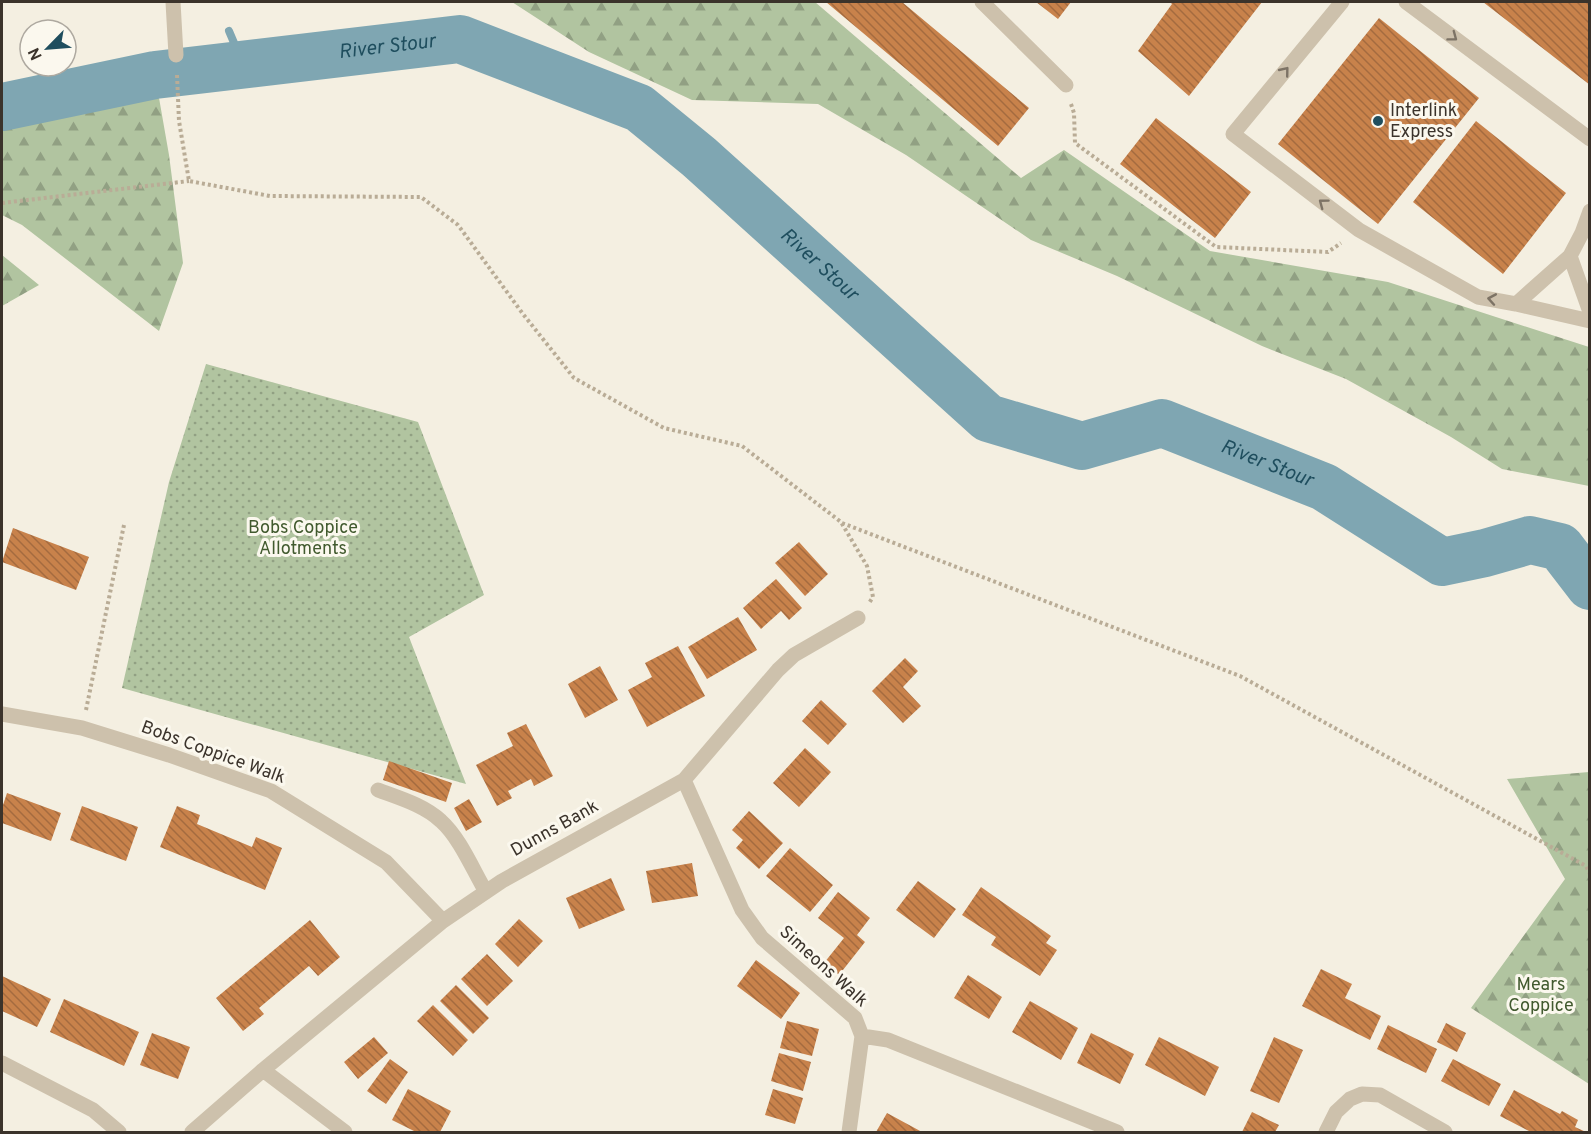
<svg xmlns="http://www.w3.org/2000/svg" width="1591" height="1134" font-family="Overpass,sans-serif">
  <defs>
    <pattern id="grass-dots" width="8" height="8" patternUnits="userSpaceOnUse" patternTransform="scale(1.5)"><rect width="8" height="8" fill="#b1c4a0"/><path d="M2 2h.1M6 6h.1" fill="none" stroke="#91a083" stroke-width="1.8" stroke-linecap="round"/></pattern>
    <pattern id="forest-firs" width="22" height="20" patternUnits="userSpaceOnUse" patternTransform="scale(1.5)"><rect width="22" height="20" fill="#b1c4a0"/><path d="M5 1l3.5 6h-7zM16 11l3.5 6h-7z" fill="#91a083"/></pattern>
    <pattern id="building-back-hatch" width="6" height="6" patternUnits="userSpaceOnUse" patternTransform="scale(1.5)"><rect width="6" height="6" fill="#c8824b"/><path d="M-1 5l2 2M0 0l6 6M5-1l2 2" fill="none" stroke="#a46b3f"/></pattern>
  </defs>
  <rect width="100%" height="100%" fill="#f4efe1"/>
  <!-- grass -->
  <path fill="url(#grass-dots)" d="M 206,364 L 418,422 L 484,595 L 409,637 L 466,784 L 122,688 L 169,482 Z"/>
  <!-- forest -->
  <path fill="url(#forest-firs)" d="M 512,2 L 815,2 L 1021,178 L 1064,150 L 1210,251 L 1388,282 L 1589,347 L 1589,486 L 1502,469 L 1451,437 L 1346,379 L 1262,346 L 1117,276 L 1031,240 L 906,155 L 818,104 L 692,100 L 589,52 Z
    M 155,75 L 169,155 L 183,263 L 159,331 L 22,225 L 2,215 L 2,107 Z
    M 2,255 L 39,285 L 2,306 Z
    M 1589,772 L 1590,772 L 1589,1084 L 1471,1008 L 1565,879 L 1507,779 Z"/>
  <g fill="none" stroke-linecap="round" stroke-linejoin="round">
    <!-- stream -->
    <path stroke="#7fa6b2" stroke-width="8" d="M 229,31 L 243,64"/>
    <!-- river -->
    <path stroke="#7fa6b2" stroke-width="48" id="s1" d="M 2,107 L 155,75 L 460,39 L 639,108 L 699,157 L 988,418 L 1082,446 L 1162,423 L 1324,487 L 1442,562 L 1485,553 L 1530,540 L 1560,547 L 1590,586"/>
  </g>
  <!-- building -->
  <path fill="url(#building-back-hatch)" d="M 826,2 L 902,2 L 1029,108 L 998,146 Z
    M 1036,2 L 1071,2 L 1058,19 Z
    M 1170,2 L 1262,2 L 1189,96 L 1138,51 L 1172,4 Z
    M 1483,2 L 1586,2 L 1590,4 L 1590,85 Z
    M 1379,18 L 1479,98 L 1378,224 L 1278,144 Z
    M 1156,118 L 1251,192 L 1215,238 L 1120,164 Z
    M 1476,121 L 1566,193 L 1503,274 L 1413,202 Z
    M 13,528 L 89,557 L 76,590 L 2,562 Z
    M 799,542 L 828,574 L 805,596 L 775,563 Z
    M 776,579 L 802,608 L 789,620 L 781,611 L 761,629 L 743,608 Z
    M 738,617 L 757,650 L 707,679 L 688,647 Z
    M 678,646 L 705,696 L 647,727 L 628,690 L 652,677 L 645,663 Z
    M 905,658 L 918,671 L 903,687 L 921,706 L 903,723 L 872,691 Z
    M 600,666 L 618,700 L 585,718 L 568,684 Z
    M 821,700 L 847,724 L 828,745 L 802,721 Z
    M 526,724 L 553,776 L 534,786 L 531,779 L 508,791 L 512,798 L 497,806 L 476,765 L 513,746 L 507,733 Z
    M 805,748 L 831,772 L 799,807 L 773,783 Z
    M 389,761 L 452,783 L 446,802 L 383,780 Z
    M 7,793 L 61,813 L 51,841 L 2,823 L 2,808 Z
    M 469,799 L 482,822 L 466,831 L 454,808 Z
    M 82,806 L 138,827 L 126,861 L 70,840 Z
    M 177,806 L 200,815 L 197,824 L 252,847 L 256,837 L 282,848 L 265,890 L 160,847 Z
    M 749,811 L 783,843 L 759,869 L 736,848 L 743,840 L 732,830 Z
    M 790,848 L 833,885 L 810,912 L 766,876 Z
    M 692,863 L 698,896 L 652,903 L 646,871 Z
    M 611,878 L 625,910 L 579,929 L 566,898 Z
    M 918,881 L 956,909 L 934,938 L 896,910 Z
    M 981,887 L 1051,936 L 1046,943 L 1057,950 L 1040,976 L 991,945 L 996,937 L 962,915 Z
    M 838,892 L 870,918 L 857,935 L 865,942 L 839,975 L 824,963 L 844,938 L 818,918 Z
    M 519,919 L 543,941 L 518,967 L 495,944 Z
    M 310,920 L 340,957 L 318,976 L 309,966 L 259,1008 L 264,1014 L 243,1031 L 216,998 Z
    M 487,954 L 513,981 L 487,1006 L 461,979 Z
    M 756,960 L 800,993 L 781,1019 L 737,986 Z
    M 1321,969 L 1352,984 L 1345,998 L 1381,1016 L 1370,1040 L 1302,1006 Z
    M 968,975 L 1002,997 L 989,1019 L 954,998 Z
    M 2,976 L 51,999 L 37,1027 L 2,1011 Z
    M 456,985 L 489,1018 L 473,1034 L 440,1001 Z
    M 64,999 L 139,1032 L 124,1066 L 50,1032 Z
    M 1030,1001 L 1078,1028 L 1061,1060 L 1012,1032 Z
    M 433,1005 L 468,1040 L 453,1056 L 417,1021 Z
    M 787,1021 L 819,1029 L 812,1056 L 780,1048 Z
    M 1446,1023 L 1466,1033 L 1457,1052 L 1437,1042 Z
    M 1388,1025 L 1437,1049 L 1426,1073 L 1377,1049 Z
    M 152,1033 L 190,1047 L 178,1079 L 140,1065 Z
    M 1091,1033 L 1134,1054 L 1120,1084 L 1077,1063 Z
    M 374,1037 L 388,1053 L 358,1079 L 344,1062 Z
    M 1159,1037 L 1219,1067 L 1205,1096 L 1145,1065 Z
    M 1274,1037 L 1303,1050 L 1279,1103 L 1250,1091 Z
    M 779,1053 L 811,1062 L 803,1091 L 771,1081 Z
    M 390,1059 L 408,1072 L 386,1104 L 367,1091 Z
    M 1453,1059 L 1501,1084 L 1489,1106 L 1441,1081 Z
    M 408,1089 L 451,1111 L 440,1132 L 416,1132 L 392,1120 Z
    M 773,1089 L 803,1098 L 795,1124 L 765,1115 Z
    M 1514,1090 L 1560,1114 L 1562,1111 L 1578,1120 L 1575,1127 L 1586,1132 L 1531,1132 L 1500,1116 Z
    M 1252,1112 L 1279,1125 L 1275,1132 L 1242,1132 Z
    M 887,1113 L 922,1132 L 876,1132 Z"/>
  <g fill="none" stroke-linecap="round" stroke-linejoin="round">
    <!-- path -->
    <path stroke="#b9ac96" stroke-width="4" stroke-dasharray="3 3" stroke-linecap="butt" d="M 177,75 L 179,121 L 189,181 L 270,196 L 421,197 L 458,225 L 523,314 L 574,378 L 664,428 L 742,446 L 841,522 L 867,566 L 873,597 L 869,603
      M 1071,104 L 1074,113 L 1075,143 L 1216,247 L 1328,252 L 1341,243
      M 2,203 L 189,181
      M 842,523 L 1240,676 L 1586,866 L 1590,874
      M 86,710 L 124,525"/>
    <!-- minor -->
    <path stroke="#cdc1ac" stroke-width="15" d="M 173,2 L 176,55
      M 982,2 L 1066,85
      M 1342,2 L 1233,134 L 1359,230 L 1478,297 L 1516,304 L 1590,321
      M 1406,2 L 1590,139
      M 1590,211 L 1582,233 L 1570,256 L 1590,312
      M 1516,304 L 1570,256
      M 2,714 L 82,728 L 169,755 L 271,791 L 386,862 L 443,921
      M 684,780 L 742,910 L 762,938 L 855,1018 L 862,1036 L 888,1040 L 1117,1132
      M 378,790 C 399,798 424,805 441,821 C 460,838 473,870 486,892
      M 2,1063 L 93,1110 L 119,1132
      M 263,1070 L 345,1132
      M 192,1132 L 263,1070 L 443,921 L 502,881 L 684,780 L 778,670 L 794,655 L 858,618
      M 849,1132 L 862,1036
      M 1326,1132 L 1336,1112 L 1350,1099 L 1362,1094 L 1380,1095 L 1445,1132"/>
  </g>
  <!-- one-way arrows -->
  <defs><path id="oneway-chevron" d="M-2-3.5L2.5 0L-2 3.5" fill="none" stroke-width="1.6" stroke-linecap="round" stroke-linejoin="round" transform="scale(1.5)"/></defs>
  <g stroke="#7d7365">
    <use href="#oneway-chevron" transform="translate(1453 37) rotate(37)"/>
    <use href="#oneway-chevron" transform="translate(1285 71) rotate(-51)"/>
    <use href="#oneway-chevron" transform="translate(1323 203) rotate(-143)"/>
    <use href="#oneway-chevron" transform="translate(1492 299) rotate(-170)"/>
  </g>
  <!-- markers -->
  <circle fill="#1f4e5e" stroke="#fbf8ee" stroke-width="2" cx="1378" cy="121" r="6"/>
  <g text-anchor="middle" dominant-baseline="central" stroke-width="6" stroke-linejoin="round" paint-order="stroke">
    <!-- poi labels -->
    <g font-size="18" fill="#3b332b" stroke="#fbf8ee" text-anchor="start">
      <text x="1390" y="111">Interlink<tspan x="1390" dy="21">Express</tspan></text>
    </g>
    <!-- park labels -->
    <g font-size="18" fill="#415a2e" stroke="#fbf8ee">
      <text x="303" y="528">Bobs Coppice<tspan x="303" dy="21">Allotments</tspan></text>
      <text x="1541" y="985">Mears<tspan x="1541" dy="21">Coppice</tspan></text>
    </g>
    <!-- street labels -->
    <g font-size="18" fill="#3b332b" stroke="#fbf8ee">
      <text transform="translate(213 753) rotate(20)">Bobs Coppice Walk</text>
      <text transform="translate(555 829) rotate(-29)">Dunns Bank</text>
      <text transform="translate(823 967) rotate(42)">Simeons Walk</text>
    </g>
    <!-- water labels -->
    <g font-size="20" font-style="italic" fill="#1f4e5e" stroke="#fbf8ee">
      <text stroke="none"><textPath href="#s1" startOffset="390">River Stour</textPath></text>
      <text stroke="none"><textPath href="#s1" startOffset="894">River Stour</textPath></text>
      <text stroke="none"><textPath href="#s1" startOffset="1416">River Stour</textPath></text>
    </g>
  </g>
  <!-- border -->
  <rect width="1591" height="1134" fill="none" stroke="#3b332b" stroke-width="6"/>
  <!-- north arrow -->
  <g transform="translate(48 48) rotate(245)"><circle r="28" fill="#fbf8ee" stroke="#aea9a0" stroke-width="1.5"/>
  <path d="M0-4.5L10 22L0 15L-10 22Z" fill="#1f4e5e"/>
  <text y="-9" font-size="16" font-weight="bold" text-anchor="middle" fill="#3b332b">N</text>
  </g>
</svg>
